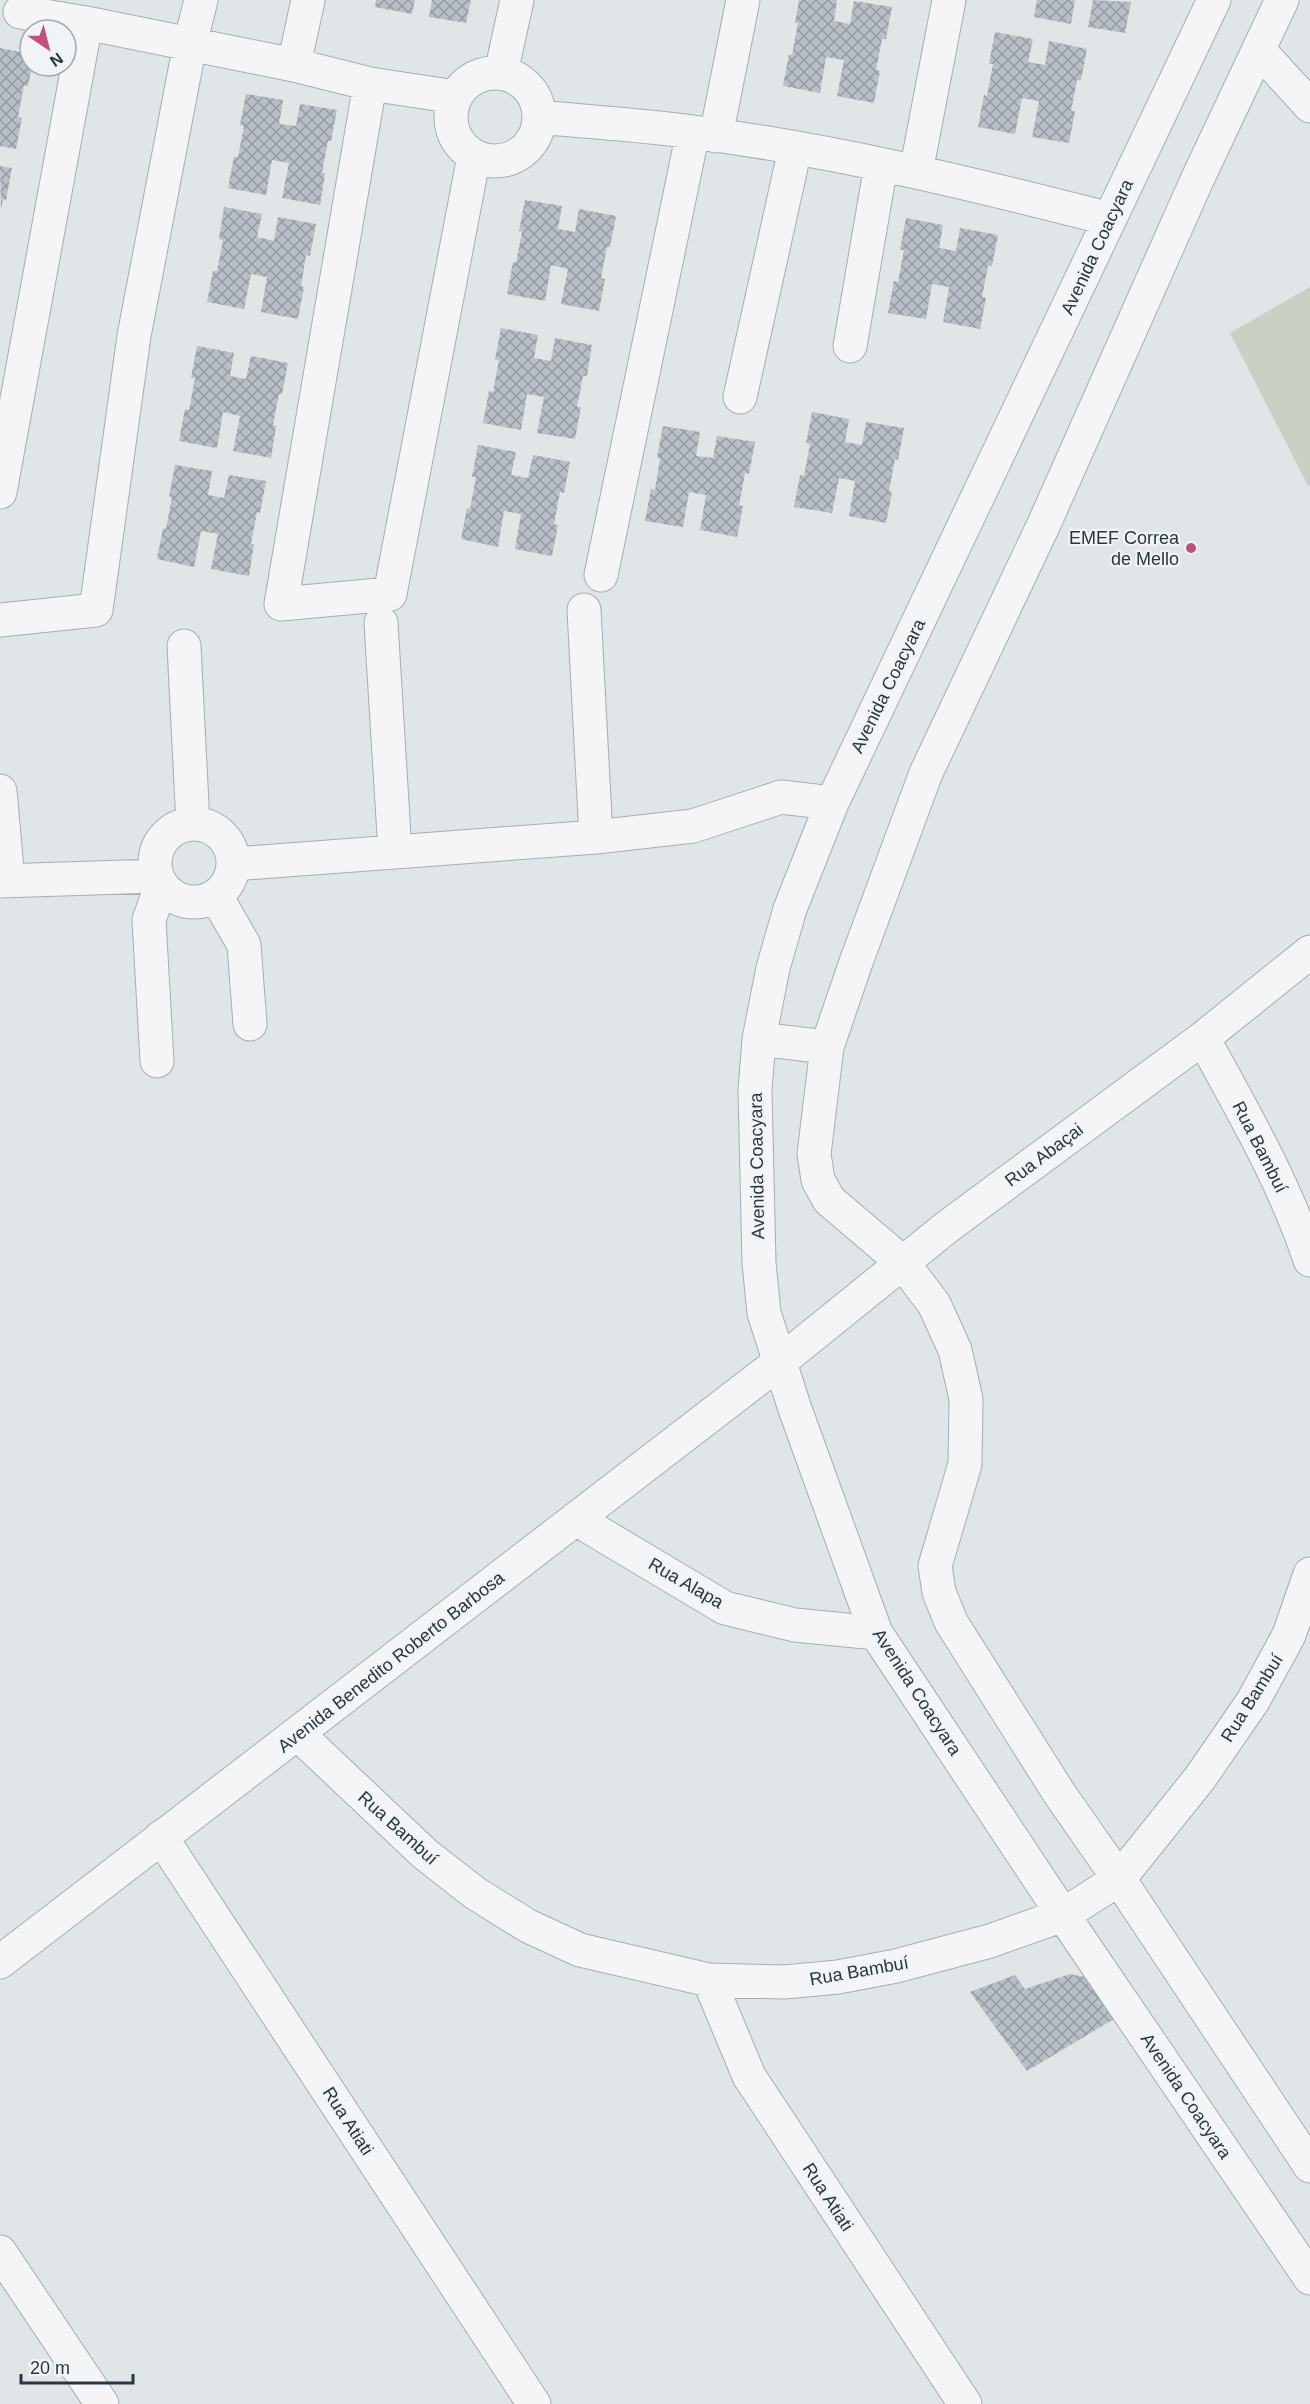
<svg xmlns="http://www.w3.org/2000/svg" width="1310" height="2404" font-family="Arial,sans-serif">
  <defs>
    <pattern id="building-cross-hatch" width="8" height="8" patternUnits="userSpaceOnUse" patternTransform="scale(1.5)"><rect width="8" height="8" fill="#b8bfc5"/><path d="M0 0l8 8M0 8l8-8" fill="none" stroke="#969ca1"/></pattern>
  </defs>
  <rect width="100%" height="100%" fill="#e0e5e8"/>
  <!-- park -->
  <path fill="#c9d1c2" d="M 1310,287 L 1310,485 L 1308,486 L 1230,333 Z"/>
  <!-- building -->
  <path fill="url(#building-cross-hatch)" d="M 376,0 L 415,0 L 412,14 L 375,7 Z
    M 432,0 L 471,0 L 466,23 L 429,17 Z
    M 799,0 L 837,0 L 834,21 L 850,24 L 854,1 L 892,7 L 886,39 L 882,39 L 876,70 L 880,71 L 874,103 L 837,96 L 844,60 L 826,57 L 820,93 L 783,86 L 789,54 L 792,55 L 798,23 L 795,23 Z
    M 1037,0 L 1075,0 L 1071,24 L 1034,17 Z
    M 1093,0 L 1131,2 L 1125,33 L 1088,27 Z
    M 995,32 L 1033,39 L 1028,62 L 1045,65 L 1049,41 L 1087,49 L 1081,80 L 1077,80 L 1071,111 L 1075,111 L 1069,143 L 1032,137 L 1039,101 L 1022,98 L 1015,134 L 978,127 L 984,95 L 987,96 L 993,64 L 989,64 Z
    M 0,48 L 30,54 L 32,66 L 28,86 L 24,85 L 18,117 L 22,118 L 16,149 L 0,146 Z
    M 246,94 L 283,100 L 279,124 L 296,126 L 300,104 L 337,110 L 331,141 L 328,141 L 322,173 L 325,173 L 320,205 L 282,198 L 289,163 L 272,160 L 266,195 L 228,188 L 234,157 L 238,157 L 244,126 L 240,125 Z
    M 0,166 L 12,168 L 6,200 L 3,199 L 1,210 Z
    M 525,200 L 562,206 L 558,229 L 575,232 L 579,209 L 616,216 L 610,247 L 607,247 L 601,278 L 605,279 L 599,311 L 561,304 L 568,269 L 551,265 L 545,301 L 507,294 L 513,262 L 516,263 L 522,232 L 519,231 Z
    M 224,207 L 262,214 L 257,237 L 274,241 L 278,217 L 316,224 L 310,256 L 306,255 L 301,286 L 304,287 L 298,319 L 261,312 L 267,277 L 251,274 L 244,309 L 207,302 L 213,271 L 217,271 L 223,240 L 219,239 Z
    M 906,218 L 943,225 L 939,248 L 956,251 L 960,228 L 998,235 L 992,266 L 988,266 L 982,297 L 986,298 L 980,329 L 943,322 L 949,287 L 932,284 L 926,319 L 888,313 L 894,281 L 898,282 L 904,250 L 900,250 Z
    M 501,328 L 538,335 L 534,358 L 551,361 L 555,338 L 592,345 L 587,376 L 583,376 L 577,407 L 581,407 L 575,439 L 537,433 L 544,397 L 527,394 L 521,430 L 483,423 L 489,391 L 493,392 L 499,360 L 495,360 Z
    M 197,346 L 234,353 L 230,376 L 246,379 L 251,356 L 288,363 L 282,394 L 279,394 L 273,425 L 276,426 L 271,458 L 233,451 L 240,416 L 223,412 L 217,448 L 179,441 L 185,409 L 189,410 L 195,378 L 191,378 Z
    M 812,412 L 849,419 L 845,442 L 862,445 L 866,422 L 904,428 L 898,460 L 895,459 L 889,491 L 892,492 L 886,523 L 849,516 L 855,481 L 839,478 L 832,513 L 794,507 L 800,475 L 804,476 L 810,444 L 806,443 Z
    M 663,426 L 700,432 L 696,456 L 713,458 L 717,436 L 755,442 L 749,474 L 745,473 L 739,505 L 743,506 L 737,537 L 700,530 L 706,495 L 689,492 L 683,527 L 645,521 L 651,489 L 655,490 L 660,458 L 657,457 Z
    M 478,445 L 516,452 L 511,475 L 528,478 L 533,455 L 570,462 L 564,493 L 560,492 L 554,524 L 558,525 L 552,556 L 515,549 L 521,514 L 504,511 L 498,547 L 461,539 L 467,508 L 470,509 L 476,477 L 472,477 Z
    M 175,465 L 212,471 L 208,495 L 224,498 L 229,475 L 266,481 L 260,513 L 257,512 L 251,544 L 254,544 L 249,576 L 211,569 L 218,534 L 201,531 L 194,567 L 157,559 L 163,528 L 166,529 L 172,497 L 169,497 Z
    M 1070,1974 L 1090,1978 L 1119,2016 L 1027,2071 L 970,1992 L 1015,1975 L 1025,1989 Z"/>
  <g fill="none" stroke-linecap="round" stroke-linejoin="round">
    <defs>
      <path id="minor" d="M 1214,0 L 832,803 L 790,909 L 773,968 L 759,1039 L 755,1090 L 759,1263 L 764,1313 L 795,1409 L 876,1633 L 1063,1915 L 1310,2278
        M 1282,0 L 1197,180 L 1044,524 L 926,773 L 856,962 L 827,1047 L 814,1154 L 818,1180 L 829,1200 L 902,1262 L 934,1304 L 955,1350 L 966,1399 L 965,1464 L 935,1566 L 939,1592 L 951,1622 L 1059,1793 L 1119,1879 L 1310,2166
        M 20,12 L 86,23 L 294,65 L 370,84 L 456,97
        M 1259,50 L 1310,106
        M 294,65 L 308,0
        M451 117a44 44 0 1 1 88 0a44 44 0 1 1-88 0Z
        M 501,73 L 517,0
        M 370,84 L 281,604 L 390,594 L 474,156
        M 539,117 C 590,122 642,125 693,132 C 834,150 973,184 1110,219
        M 716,136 L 743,0
        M 916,172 L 949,0
        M 850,346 L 881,165
        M 740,397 L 795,149
        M 0,492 L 86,23
        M 601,575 L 693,132
        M 584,610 L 596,837
        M 0,620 L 96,610 L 134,336 L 190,44 L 201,0
        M 381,623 L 395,852
        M 184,646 L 193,824
        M 0,791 L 8,880
        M155 863a39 39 0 1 1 78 0a39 39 0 1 1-78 0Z
        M 233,864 L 596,837 L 693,826 L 781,797 L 832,803
        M 0,881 L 156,876
        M 216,896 L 244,945 L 250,1024
        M 1203,1038 C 1242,1110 1284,1181 1310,1260
        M 759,1039 L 827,1047
        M 157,1061 L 149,920 L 161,886
        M 576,1519 L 725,1608 L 795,1625 L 876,1633
        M 298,1734 L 425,1854 L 475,1893 L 528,1926 L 580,1950 L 709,1980 L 784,1982 L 838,1977 L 896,1966 L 990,1941 L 1063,1915 L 1119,1879 L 1200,1778 L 1253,1701 L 1289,1635 L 1310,1574
        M 161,1837 L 534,2404
        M 0,1962 L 781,1361 L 947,1227 L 1203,1038 L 1310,952
        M 709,1980 L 749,2076 L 965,2404
        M 0,2252 L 102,2404"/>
    </defs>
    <!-- minor casing -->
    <use href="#minor" stroke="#a6adb2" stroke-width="35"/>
    <!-- minor -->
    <use href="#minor" stroke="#f3f5f7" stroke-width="33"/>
  </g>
  <!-- markers -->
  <circle fill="#c44f79" stroke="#f0f4f6" stroke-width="2" cx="1191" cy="548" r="6"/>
  <g text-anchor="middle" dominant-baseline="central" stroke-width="4.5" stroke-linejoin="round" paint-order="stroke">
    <!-- street labels -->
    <g font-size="18" fill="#2a363e" stroke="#f0f4f6">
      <text transform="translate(1097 247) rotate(-65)">Avenida Coacyara</text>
      <text transform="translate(888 686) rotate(-64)">Avenida Coacyara</text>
      <text transform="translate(1260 1147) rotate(63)">Rua Bambuí</text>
      <text transform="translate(1044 1155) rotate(-37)">Rua Abaçai</text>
      <text transform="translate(757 1166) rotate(-91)">Avenida Coacyara</text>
      <text transform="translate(686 1583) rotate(30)">Rua Alapa</text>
      <text transform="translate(391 1662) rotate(-38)">Avenida Benedito Roberto Barbosa</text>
      <text transform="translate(917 1692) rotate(57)">Avenida Coacyara</text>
      <text transform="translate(1252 1698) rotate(-58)">Rua Bambuí</text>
      <text transform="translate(398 1828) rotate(42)">Rua Bambuí</text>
      <text transform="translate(859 1971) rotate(-10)">Rua Bambuí</text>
      <text transform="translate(1186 2096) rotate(56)">Avenida Coacyara</text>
      <text transform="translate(348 2121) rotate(57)">Rua Atiati</text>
      <text transform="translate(828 2197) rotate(57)">Rua Atiati</text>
    </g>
    <!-- poi labels -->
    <g font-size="18" fill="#2a363e" stroke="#f0f4f6" text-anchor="end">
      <text x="1179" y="538">EMEF Correa<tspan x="1179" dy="21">de Mello</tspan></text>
    </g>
  </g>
  <!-- north arrow -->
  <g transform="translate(48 48) rotate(145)"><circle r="28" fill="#f0f4f6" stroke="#a1a8ac" stroke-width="1.5"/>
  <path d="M0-4.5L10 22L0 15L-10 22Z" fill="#c44f79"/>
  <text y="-9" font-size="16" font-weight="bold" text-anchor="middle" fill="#2a363e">N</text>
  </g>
  <!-- scale -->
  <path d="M21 2374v9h112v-9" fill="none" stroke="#2a363e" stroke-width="3"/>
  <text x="30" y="2374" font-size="18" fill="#2a363e" stroke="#f0f4f6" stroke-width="4.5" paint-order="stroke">20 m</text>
</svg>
